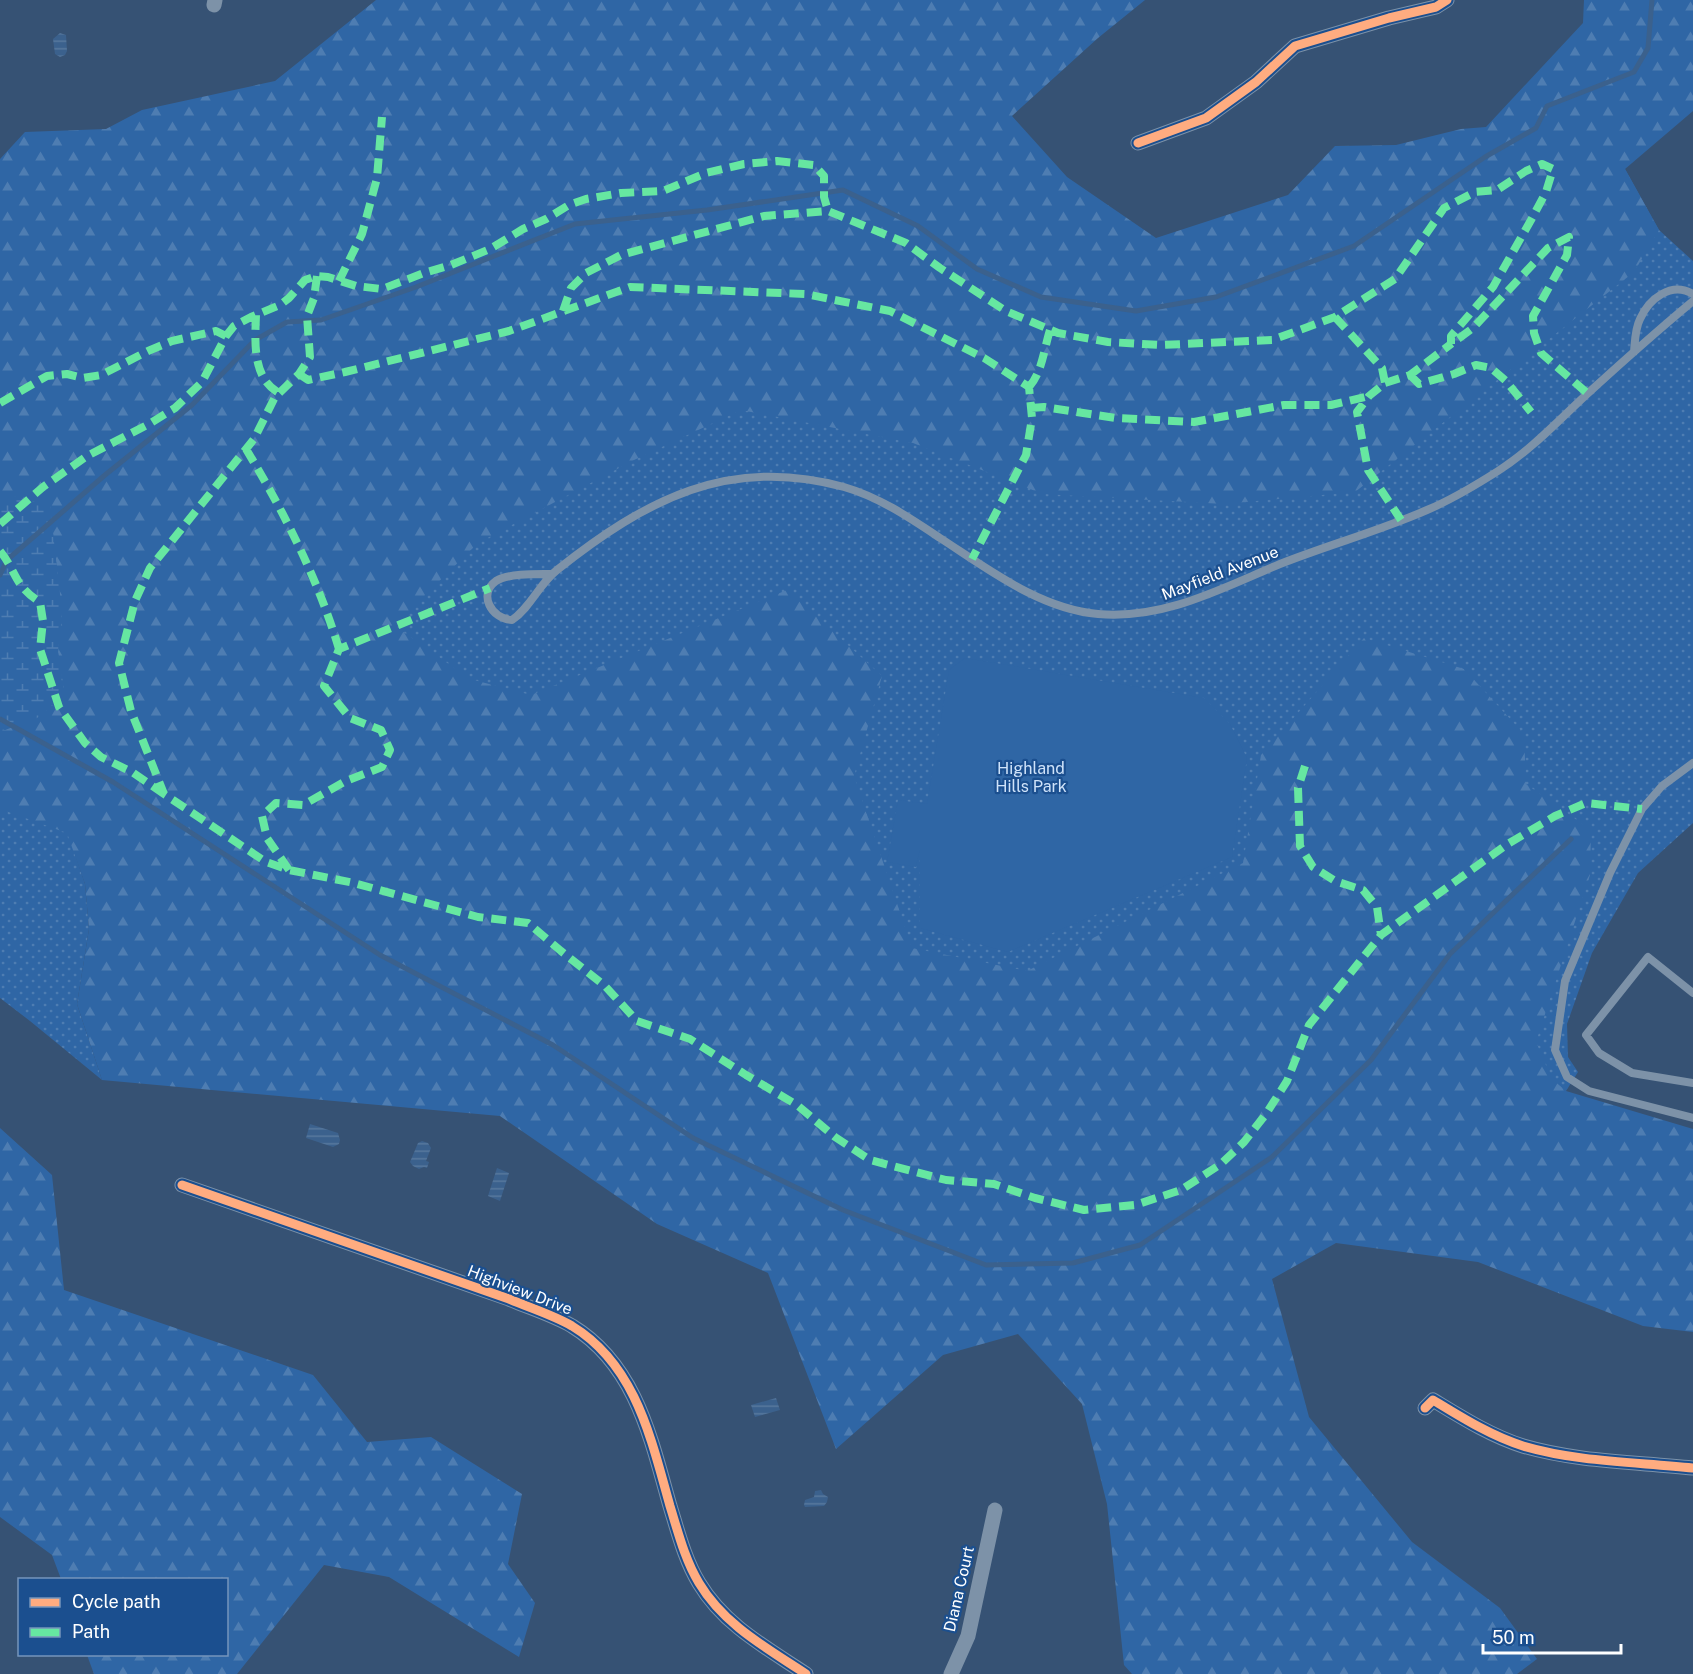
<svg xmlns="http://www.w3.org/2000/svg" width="1693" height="1674" font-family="'Public Sans',sans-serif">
  <defs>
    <pattern id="green-dots" width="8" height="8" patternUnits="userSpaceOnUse" patternTransform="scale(1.5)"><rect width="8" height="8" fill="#2f66a5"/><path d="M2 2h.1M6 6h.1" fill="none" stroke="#4e7db2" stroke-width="1.8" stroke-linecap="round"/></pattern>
    <pattern id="forest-firs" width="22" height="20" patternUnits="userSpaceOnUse" patternTransform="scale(1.5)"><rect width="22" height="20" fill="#2f66a5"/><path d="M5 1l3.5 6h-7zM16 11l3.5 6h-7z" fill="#4e7db2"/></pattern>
    <pattern id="wetland-marsh" width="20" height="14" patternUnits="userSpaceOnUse" patternTransform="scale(1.5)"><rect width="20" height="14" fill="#2f66a5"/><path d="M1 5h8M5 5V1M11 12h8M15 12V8" fill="none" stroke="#4e7db2"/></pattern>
    <pattern id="water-rules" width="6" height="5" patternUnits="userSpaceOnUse" patternTransform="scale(1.5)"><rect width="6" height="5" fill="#3b618d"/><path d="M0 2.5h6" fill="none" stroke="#58799e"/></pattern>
  </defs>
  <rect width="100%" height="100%" fill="#365274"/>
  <!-- green -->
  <path fill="url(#green-dots)" d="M 1625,169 L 1659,230 L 1693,261 L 1693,823 L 1638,873 L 1592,953 L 1567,1024 L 1568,1057 L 1578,1072 L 1566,1091 L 68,833 L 85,884 L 89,929 L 77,1004 L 102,1080 L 30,1021 L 0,998 L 0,297 L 1057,259 Z"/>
  <!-- forest -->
  <path fill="url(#forest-firs)" d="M 376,0 L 1145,0 L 1098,38 L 1012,116 L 1067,177 L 1156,238 L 1288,195 L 1335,146 L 1396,145 L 1461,129 L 1486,127 L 1583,23 L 1584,0 L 1693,0 L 1693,111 L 1625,169 L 1659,230 L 1634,272 L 1355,492 L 1224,504 L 1043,494 L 913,443 L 741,410 L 634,460 L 478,543 L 412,608 L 392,624 L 470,679 L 531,695 L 787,590 L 882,676 L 854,776 L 912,948 L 1027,971 L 1243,863 L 1261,755 L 1364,638 L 1464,669 L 1524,734 L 1526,784 L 1591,830 L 1590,875 L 1536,1042 L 1552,1079 L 1566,1091 L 1693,1129 L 1693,1332 L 1643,1326 L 1478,1262 L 1336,1243 L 1272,1279 L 1309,1417 L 1412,1542 L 1500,1608 L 1537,1659 L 1517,1674 L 1132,1674 L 1124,1665 L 1107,1504 L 1082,1404 L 1018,1334 L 943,1355 L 836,1449 L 768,1273 L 657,1224 L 500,1116 L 102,1080 L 77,1004 L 89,929 L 85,884 L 67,833 L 0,809 L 0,728 L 5,730 L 65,694 L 58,652 L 62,613 L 50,506 L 13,496 L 0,505 L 0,159 L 25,132 L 106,129 L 142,110 L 275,81 Z
    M 0,1128 L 52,1175 L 64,1290 L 313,1375 L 367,1442 L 431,1437 L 522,1494 L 508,1564 L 535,1603 L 519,1657 L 389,1577 L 324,1565 L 237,1674 L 94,1674 L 87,1655 L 226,1654 L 226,1580 L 61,1579 L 52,1555 L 0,1517 Z"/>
  <!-- wetland -->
  <path fill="url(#wetland-marsh)" d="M 13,496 L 50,506 L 62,613 L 58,652 L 65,695 L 37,718 L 5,730 L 0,728 L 0,505 Z"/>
  <!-- pitch -->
  <path fill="#2f66a5" d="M 965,658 L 1204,698 L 1230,724 L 1247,758 L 1232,857 L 1008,952 L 920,928 L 920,848 L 916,867 L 887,862 L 898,800 L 927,804 L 949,670 Z"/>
  <!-- water -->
  <path fill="url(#water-rules)" d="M 60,33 L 66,35 L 67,51 L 65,55 L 60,57 L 55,54 L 53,39 Z
    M 310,1124 L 338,1133 L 340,1140 L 339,1144 L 333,1147 L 306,1138 Z
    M 422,1141 L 428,1143 L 431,1148 L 426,1161 L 429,1162 L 427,1168 L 424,1167 L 419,1169 L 413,1166 L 410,1162 L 418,1143 Z
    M 497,1168 L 509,1173 L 500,1201 L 488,1196 Z
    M 776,1398 L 780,1410 L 755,1417 L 751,1405 Z
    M 821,1490 L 823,1494 L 828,1497 L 827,1502 L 824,1506 L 805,1507 L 804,1505 L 805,1500 L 814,1497 L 815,1491 Z"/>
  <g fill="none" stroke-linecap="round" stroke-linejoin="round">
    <!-- stream -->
    <path stroke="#3b618d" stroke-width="5" d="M 0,575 L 7,560 L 105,475 L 192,405 L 255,340 L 287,322 L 321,320 L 416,287 L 575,224 L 707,210 L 843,190 L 918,226 L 977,269 L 1041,297 L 1136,311 L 1216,297 L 1354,246 L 1485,157 L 1536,128 L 1547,106 L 1634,72 L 1648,48 L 1652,0
      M 0,719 L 113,782 L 380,955 L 553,1045 L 693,1138 L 843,1210 L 986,1265 L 1073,1263 L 1140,1245 L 1272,1157 L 1371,1060 L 1450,954 L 1571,839"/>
    <!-- service -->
    <path stroke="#7d92a8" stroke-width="8" d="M 1634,352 C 1635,341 1635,329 1640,319 C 1649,299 1671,281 1693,294
      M 552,574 C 537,574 509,573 496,581 C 478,594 491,619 512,620 C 531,607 539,584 557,570 C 645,500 729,455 844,487 C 879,497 910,518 940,538 C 988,569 1040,609 1098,614 C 1164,620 1222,588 1280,564 C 1328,545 1379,531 1427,510 C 1451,500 1476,485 1498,471 C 1531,450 1558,421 1586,395 C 1621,363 1657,331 1693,301
      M 1693,763 L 1662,786 L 1642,809 L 1610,873 L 1565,981 L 1555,1050 L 1567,1077 L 1589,1091 L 1693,1118
      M 1693,993 L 1648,957 L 1586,1035 L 1599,1053 L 1632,1073 L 1693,1083"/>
    <!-- minor -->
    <path stroke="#7d92a8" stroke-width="15" d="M 214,5 L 215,0
      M 1138,143 L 1206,118 L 1256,82 L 1295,46 L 1389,18 L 1436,7 L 1447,0
      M 182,1185 L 509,1299 C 530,1308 553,1315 572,1326 C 636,1365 651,1439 670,1506 C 678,1532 685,1560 699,1583 C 724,1625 767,1648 806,1674
      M 1425,1408 L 1433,1400 C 1461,1417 1491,1436 1523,1446 C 1577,1462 1637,1462 1693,1468
      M 951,1674 L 968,1636 L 995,1510"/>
    <!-- quiet -->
    <path stroke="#66e7a1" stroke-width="8" stroke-dasharray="15 8" stroke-linecap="butt" d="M 317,276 L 314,298 L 307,316 L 310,357 L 299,374 L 275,397 L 254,439 L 150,568 L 135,601 L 119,663 L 131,711 L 164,794 L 266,862 L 289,870 L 354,883 L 478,917 L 528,923 L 561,951 L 605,986 L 637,1021 L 690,1039 L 746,1075 L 797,1105 L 835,1137 L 870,1160 L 946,1180 L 994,1184 L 1035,1198 L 1084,1210 L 1135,1205 L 1181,1190 L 1221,1164 L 1244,1142 L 1266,1114 L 1287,1081 L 1309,1025 L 1381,935 L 1506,845 L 1555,816 L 1586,803 L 1642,809
      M 339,281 L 362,234 L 377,178 L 382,117
      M 563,311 L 571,288 L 586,273 L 621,255 L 764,216 L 828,211 L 906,243 L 940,268 L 1006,311 L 1058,333 L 1108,342 L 1161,345 L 1272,340 L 1335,317 L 1395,279 L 1444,208 L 1475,192 L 1497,190 L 1526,171 L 1542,164 L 1553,169 L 1546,192 L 1531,220 L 1493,287 L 1451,336 L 1451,344 L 1473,328 L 1548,248 L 1569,237 L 1567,255 L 1533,316 L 1534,333 L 1541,353 L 1587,393
      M 256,315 C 255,342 252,378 279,393
      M 1335,317 L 1382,368 L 1385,383 L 1369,396 L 1357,412 L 1368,470 L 1401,520
      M 299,374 L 308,380 L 345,372 L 509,331 L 630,287 L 805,294 L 890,311 L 984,358 L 1029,387 L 1032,418 L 1026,455 L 972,559
      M 1410,375 L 1419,384 L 1454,374 L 1476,365 L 1491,368 L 1506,381 L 1531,412
      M 1385,383 L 1410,375 L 1451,344
      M 1029,387 C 1042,373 1044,349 1050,330
      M 0,403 L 47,376 L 67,374 L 83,378 L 101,375 L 148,351 L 172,341 L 216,331 L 226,336
      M 1031,408 L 1044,407 L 1116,418 L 1194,422 L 1284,405 L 1331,405 L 1369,396
      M 246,449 C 284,512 318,579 339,649
      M 0,524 L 43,487 L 87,456 L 149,424 L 175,408 L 202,382 L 226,336 L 234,326 L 251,317 L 280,305 L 289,298 L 305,280 L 317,276 L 328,277 L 356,286 L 382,289 L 424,273 L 451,265 L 490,249 L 523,229 L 546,219 L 569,205 L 586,199 L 621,193 L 663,191 L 706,173 L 744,164 L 777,161 L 814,165 L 824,176 L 824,197 L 828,211
      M 0,551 C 17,572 14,586 40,602 L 43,621 L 40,649 L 59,707 L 85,743 L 101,757 L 132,772 L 164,794
      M 1305,766 L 1298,788 L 1300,846 L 1313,867 L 1335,881 L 1363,890 L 1377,907 L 1381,935
      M 289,870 L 267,838 L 262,816 L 276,803 L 303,805 L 346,781 L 382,767 L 390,750 L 381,730 L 350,718 L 324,686 L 339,649 L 490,588"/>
    <defs>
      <path id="cycleway" d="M 1138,143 L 1206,118 L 1256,82 L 1295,46 L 1389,18 L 1436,7 L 1447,0
        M 182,1185 L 509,1299 C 530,1308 553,1315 572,1326 C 636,1365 651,1439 670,1506 C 678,1532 685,1560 699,1583 C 724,1625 767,1648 806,1674
        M 1425,1408 L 1433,1400 C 1461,1417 1491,1436 1523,1446 C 1577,1462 1637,1462 1693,1468"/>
    </defs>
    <!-- cycleway casing -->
    <use href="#cycleway" stroke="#1b4f8f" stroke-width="13"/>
    <!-- cycleway -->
    <use href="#cycleway" stroke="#ffac80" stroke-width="9"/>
  </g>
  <g text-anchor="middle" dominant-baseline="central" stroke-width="4.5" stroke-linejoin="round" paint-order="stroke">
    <!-- street labels -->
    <g font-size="16" fill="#fff" stroke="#1b4f8f">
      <text transform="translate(1220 573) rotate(-21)">Mayfield Avenue</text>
      <text transform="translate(520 1290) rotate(21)">Highview Drive</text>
      <text transform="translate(959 1589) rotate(-77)">Diana Court</text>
    </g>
    <!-- park labels -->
    <g font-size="16" fill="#cfe3fa" stroke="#1b4f8f">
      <text x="1031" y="768">Highland<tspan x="1031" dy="18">Hills Park</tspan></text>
    </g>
  </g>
  <!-- legend -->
  <rect x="18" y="1578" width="210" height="78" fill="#1b4f8f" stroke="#7695bc" stroke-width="1.5"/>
  <rect x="30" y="1598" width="30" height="9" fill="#ffac80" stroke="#7695bc" stroke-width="1.5"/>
  <text x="72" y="1608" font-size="18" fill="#ffffff">Cycle path</text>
  <rect x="30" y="1628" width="30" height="9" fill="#66e7a1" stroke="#7695bc" stroke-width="1.5"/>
  <text x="72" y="1638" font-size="18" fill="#ffffff">Path</text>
  <!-- scale -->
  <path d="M1483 1644v9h138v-9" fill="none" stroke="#ffffff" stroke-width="3"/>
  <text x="1492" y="1644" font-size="18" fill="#ffffff" stroke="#1b4f8f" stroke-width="4.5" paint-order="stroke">50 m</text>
</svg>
